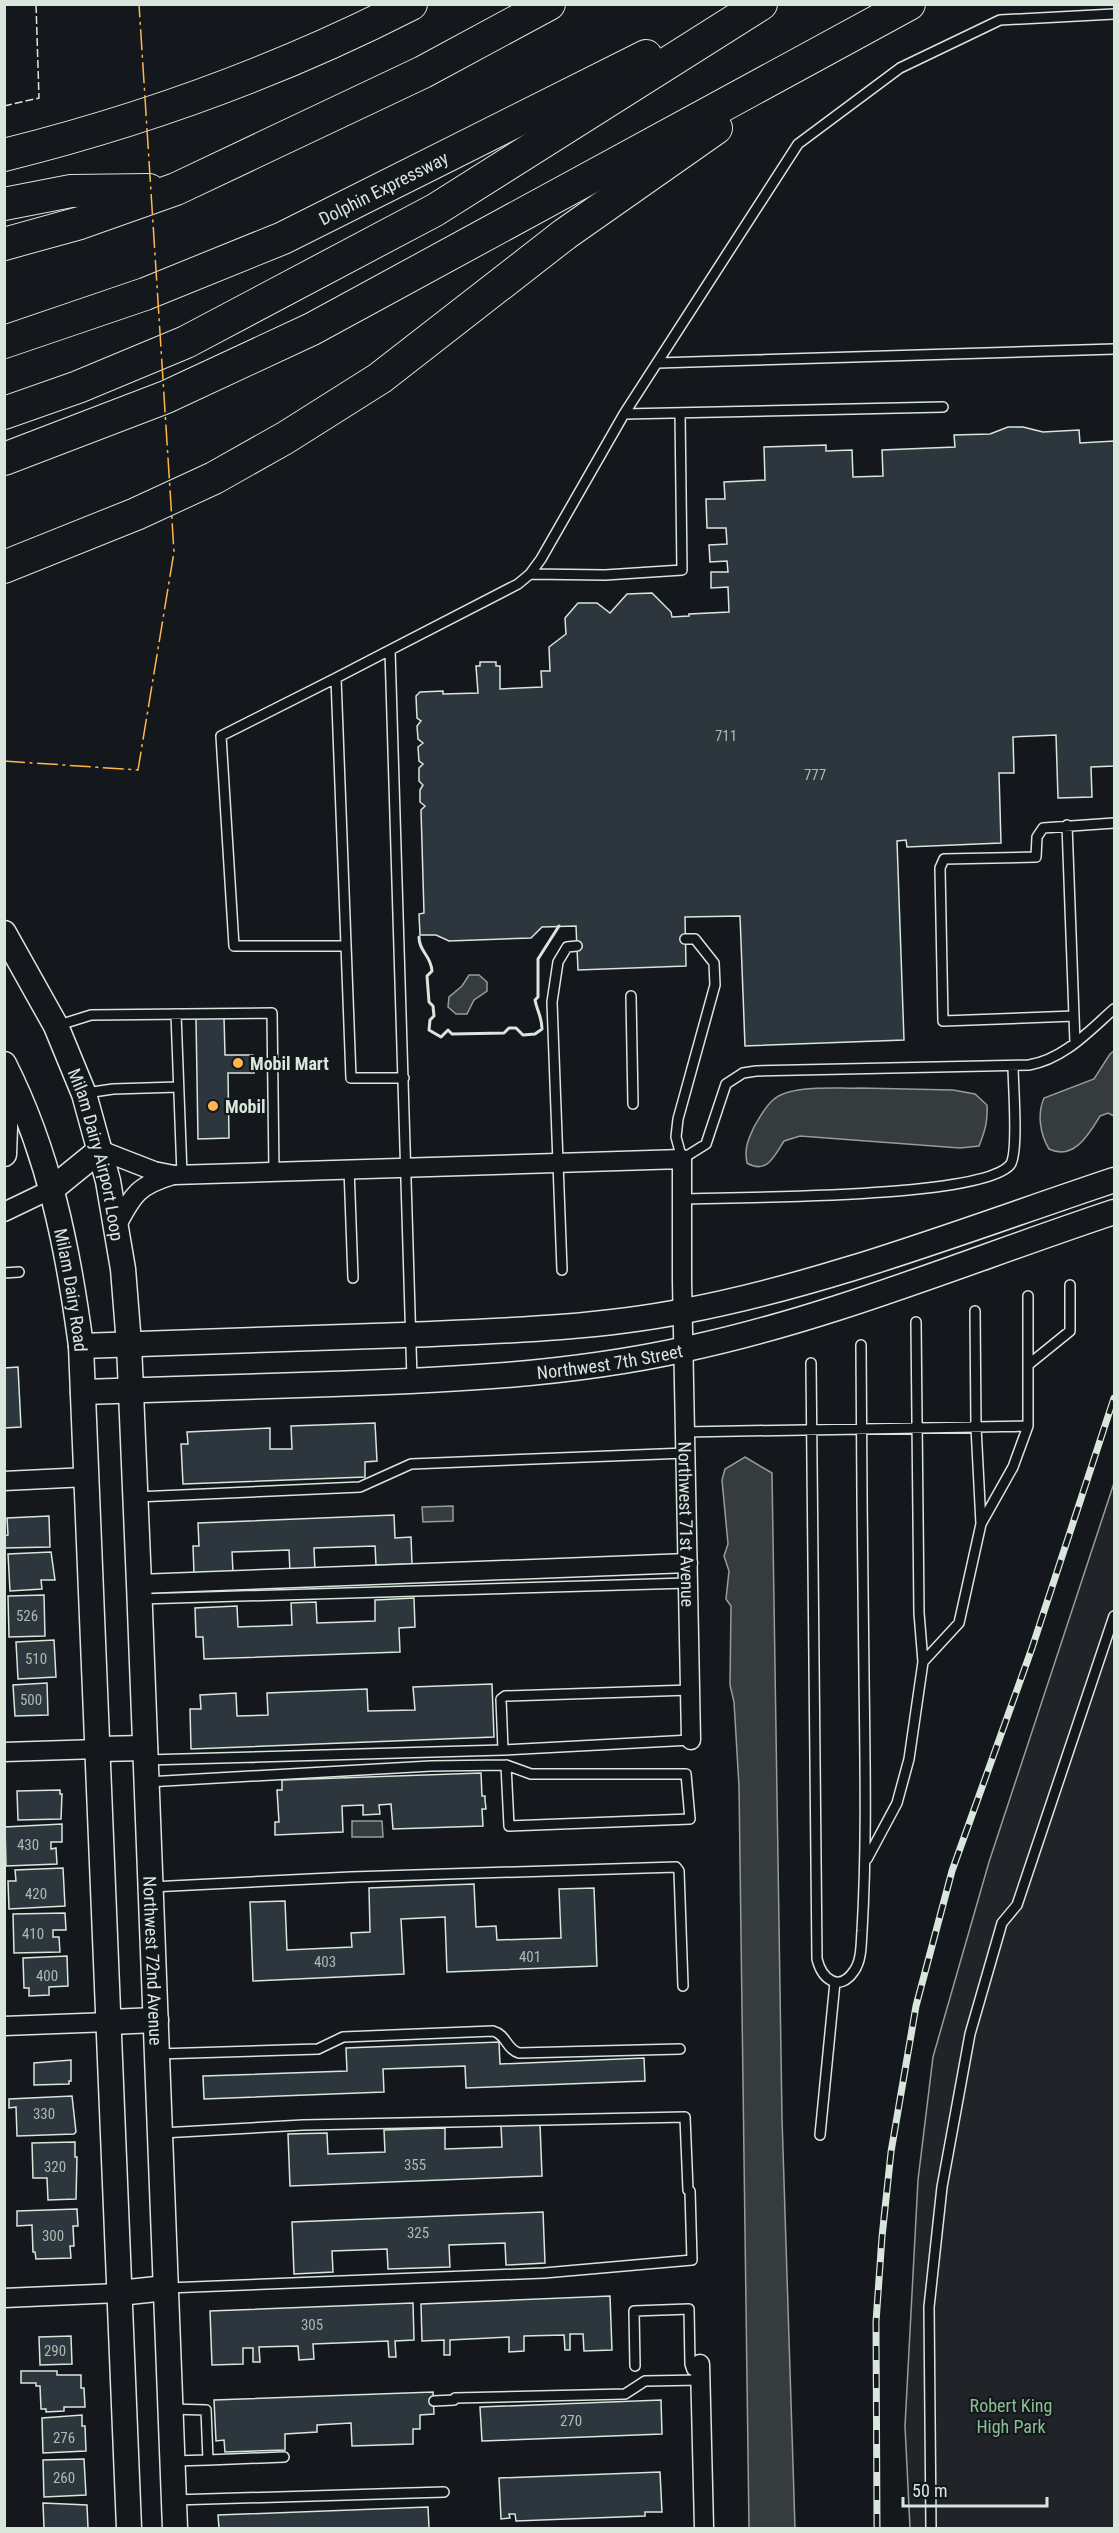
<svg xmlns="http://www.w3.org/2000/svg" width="1119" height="2533" font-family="'Roboto Condensed',sans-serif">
  <rect width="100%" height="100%" fill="#14181c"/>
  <!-- green -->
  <path fill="#202428" stroke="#939e99" stroke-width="1.5" d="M 1114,1483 L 1114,2528 L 910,2528 L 905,2426 L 918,2180 L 933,2057 L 989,1862 Z"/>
  <!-- water -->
  <path fill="#363b3e" stroke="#939e99" stroke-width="1.5" d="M 469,975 L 479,975 L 487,982 L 487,991 L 474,1000 L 467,1014 L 456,1014 L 448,1007 L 449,997 L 462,986 Z
    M 1114,1051 L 1114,1116 L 1108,1113 L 1100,1116 C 1089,1134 1074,1161 1049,1149 C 1040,1134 1037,1114 1044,1098 L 1094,1079 L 1110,1054 Z
    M 860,1088 L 953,1090 L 975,1094 L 987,1105 C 988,1121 985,1131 979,1146 L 960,1148 L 800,1136 L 784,1141 C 775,1155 767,1175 747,1163 C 744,1148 748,1140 754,1127 C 760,1117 764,1108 773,1100 C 790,1084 837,1089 860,1088 Z
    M 745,1457 L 772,1473 L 782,2118 L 795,2528 L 749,2528 L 739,1786 L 734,1702 L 730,1685 L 731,1606 L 726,1599 L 729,1571 L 724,1556 L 728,1544 L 722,1480 L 725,1469 Z
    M 453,1506 L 453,1521 L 423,1522 L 422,1507 Z
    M 352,1821 L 382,1821 L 383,1837 L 352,1837 Z"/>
  <!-- building -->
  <path fill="#2c363c" stroke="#d8e6dc" stroke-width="1.5" d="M 1008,427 L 1023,427 L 1043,432 L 1079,430 L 1080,443 L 1114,441 L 1114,766 L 1091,767 L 1092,797 L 1058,798 L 1056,735 L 1013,737 L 1014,773 L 999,773 L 1001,843 L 907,847 L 906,840 L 897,841 L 904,1040 L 745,1046 L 740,916 L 685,917 L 686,966 L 578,970 L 576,926 L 542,927 L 531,938 L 449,941 L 436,935 L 420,935 L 419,914 L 424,913 L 421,810 L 425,806 L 420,802 L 420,790 L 423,785 L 419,781 L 419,768 L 423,764 L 419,761 L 418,747 L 423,743 L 418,739 L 417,726 L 421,721 L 417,718 L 416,696 L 420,692 L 443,691 L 443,694 L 478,693 L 476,666 L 480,666 L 480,662 L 496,662 L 496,666 L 500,666 L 500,689 L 542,687 L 541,671 L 550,671 L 549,647 L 566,634 L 565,618 L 578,603 L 597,603 L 610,613 L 627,594 L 652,593 L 671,612 L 672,617 L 689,616 L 689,614 L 729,612 L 728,587 L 711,588 L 711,572 L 728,572 L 727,561 L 710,562 L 709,545 L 727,544 L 726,528 L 707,528 L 706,499 L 725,499 L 724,482 L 765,480 L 764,447 L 826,445 L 826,451 L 852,450 L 853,477 L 883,476 L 882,450 L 955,447 L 954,435 L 990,434 Z
    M 224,1017 L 225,1055 L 253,1055 L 254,1073 L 228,1073 L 229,1138 L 198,1139 L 196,1018 Z
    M 18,1367 L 21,1427 L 4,1428 L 4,1368 Z
    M 375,1423 L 377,1461 L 365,1462 L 365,1477 L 183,1484 L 181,1444 L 188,1444 L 187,1432 L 270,1428 L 270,1449 L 292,1449 L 291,1426 Z
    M 394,1515 L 395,1538 L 411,1537 L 412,1564 L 376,1565 L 375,1546 L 314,1548 L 315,1571 L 290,1572 L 289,1550 L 232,1552 L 233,1572 L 194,1573 L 193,1546 L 199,1546 L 198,1523 Z
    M 49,1516 L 50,1547 L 4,1548 L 4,1536 L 8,1535 L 7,1518 Z
    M 51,1552 L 55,1580 L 41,1580 L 42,1589 L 10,1591 L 8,1554 Z
    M 44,1595 L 45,1636 L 9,1637 L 8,1596 Z
    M 414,1598 L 415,1627 L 399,1628 L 400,1652 L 204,1659 L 203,1637 L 196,1637 L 195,1608 L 237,1606 L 238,1627 L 292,1625 L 291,1603 L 316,1602 L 317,1623 L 375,1621 L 375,1600 Z
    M 54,1640 L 56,1677 L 18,1679 L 16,1642 Z
    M 47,1683 L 48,1715 L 15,1716 L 13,1685 Z
    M 492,1684 L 494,1737 L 191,1749 L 190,1709 L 201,1709 L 200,1695 L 236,1693 L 237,1716 L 268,1715 L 267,1693 L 367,1689 L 368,1711 L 415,1710 L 413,1687 Z
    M 481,1773 L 482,1796 L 485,1796 L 485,1800 L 486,1809 L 482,1809 L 483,1826 L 393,1829 L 391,1804 L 379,1805 L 380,1814 L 363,1815 L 363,1805 L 342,1806 L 343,1832 L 275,1835 L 275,1822 L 279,1822 L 277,1790 L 282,1790 L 282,1780 Z
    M 60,1790 L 60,1794 L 62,1794 L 61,1819 L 18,1820 L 17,1791 Z
    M 62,1824 L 62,1842 L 51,1842 L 51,1849 L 56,1848 L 57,1864 L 6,1866 L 5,1827 Z
    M 63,1868 L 65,1906 L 9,1909 L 8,1881 L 16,1881 L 15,1870 Z
    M 474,1884 L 476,1927 L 496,1926 L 497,1940 L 561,1938 L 559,1889 L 594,1888 L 597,1966 L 447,1972 L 445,1917 L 401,1919 L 404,1974 L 253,1981 L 250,1902 L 285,1901 L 287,1950 L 352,1947 L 351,1933 L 370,1932 L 369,1888 Z
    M 65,1913 L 66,1930 L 53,1930 L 53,1937 L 59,1937 L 60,1952 L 14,1953 L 13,1914 Z
    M 67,1956 L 68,1986 L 49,1987 L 49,1995 L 29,1996 L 29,1988 L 24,1988 L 23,1958 Z
    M 499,2042 L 500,2064 L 644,2058 L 645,2081 L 466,2088 L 465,2066 L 383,2069 L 384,2092 L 204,2099 L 203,2076 L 347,2071 L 346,2048 Z
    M 71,2060 L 71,2081 L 69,2081 L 69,2084 L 34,2085 L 34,2063 Z
    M 72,2096 L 76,2132 L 74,2134 L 17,2136 L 16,2107 L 9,2108 L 9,2099 Z
    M 540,2124 L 542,2176 L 290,2186 L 288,2134 L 327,2133 L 328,2154 L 385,2152 L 384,2130 L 445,2128 L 445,2149 L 502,2147 L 501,2126 Z
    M 75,2142 L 75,2157 L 77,2157 L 76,2199 L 48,2200 L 47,2178 L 33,2178 L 32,2143 Z
    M 77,2209 L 78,2226 L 73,2226 L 74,2246 L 70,2246 L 71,2258 L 36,2259 L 35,2252 L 33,2252 L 32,2225 L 17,2226 L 17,2211 Z
    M 543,2212 L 545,2263 L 506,2265 L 505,2243 L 449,2245 L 450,2267 L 388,2269 L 387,2249 L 332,2251 L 333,2272 L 294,2274 L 292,2222 Z
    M 610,2296 L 612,2350 L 584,2351 L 583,2334 L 570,2334 L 570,2350 L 565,2350 L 564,2335 L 524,2336 L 524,2351 L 509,2352 L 509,2337 L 450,2340 L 450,2355 L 444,2355 L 444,2340 L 422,2341 L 421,2304 Z
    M 413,2303 L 414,2340 L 395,2341 L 396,2357 L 389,2357 L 388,2341 L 313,2344 L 314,2359 L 299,2360 L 298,2346 L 259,2347 L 260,2362 L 253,2362 L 253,2348 L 243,2348 L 243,2364 L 212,2365 L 210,2311 Z
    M 71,2336 L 72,2364 L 40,2365 L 39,2337 Z
    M 21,2371 L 57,2371 L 57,2375 L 81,2375 L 81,2388 L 84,2388 L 85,2407 L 64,2407 L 64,2411 L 46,2412 L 46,2409 L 41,2409 L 40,2386 L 36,2386 L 36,2383 L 21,2383 Z
    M 433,2392 L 434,2414 L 420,2415 L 420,2429 L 413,2429 L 413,2444 L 352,2446 L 351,2423 L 317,2425 L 317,2432 L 285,2434 L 285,2450 L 225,2452 L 224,2440 L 216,2441 L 214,2400 Z
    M 661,2400 L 662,2434 L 482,2441 L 480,2407 Z
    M 82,2415 L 82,2426 L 85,2426 L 86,2451 L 43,2453 L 42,2418 Z
    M 84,2459 L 86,2495 L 44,2497 L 43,2460 Z
    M 660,2472 L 662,2512 L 645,2512 L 645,2516 L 516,2521 L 515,2514 L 509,2514 L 510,2518 L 501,2519 L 499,2478 Z
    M 43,2503 L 87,2505 L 88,2528 L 44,2528 Z
    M 428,2507 L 429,2528 L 219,2528 L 218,2515 Z"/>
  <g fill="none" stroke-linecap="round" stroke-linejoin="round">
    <defs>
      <path id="lane" d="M 658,363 L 1114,349
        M 624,414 L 943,407
        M 530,574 L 605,575 L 682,570 L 680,413
        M 390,650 L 336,678 L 351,1078 L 404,1078
        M 336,678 L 221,736 L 234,946 L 346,946
        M 1067,825 L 1075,1043
        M 685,939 L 695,939 L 714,963 L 715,985 L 678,1119 L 676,1137 L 682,1159 L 706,1144 L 726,1084 L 743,1073 L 756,1071 L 1029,1065 C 1064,1059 1089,1031 1114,1009
        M 631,996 L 633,1104
        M 176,1014 L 182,1174
        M 1074,1016 L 943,1021 L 940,868 L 944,859 L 1036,857 L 1037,837 L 1043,828 L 1114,823
        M 56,1026 L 91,1015 L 272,1013 L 274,1171
        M 86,1093 L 113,1089 L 178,1087
        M 349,1168 L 353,1278
        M 681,1199 C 734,1197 980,1199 1010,1165 C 1019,1154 1013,1084 1013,1066
        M 562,1270 L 552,1002 L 558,962 L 567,947 L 577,946
        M 4,1273 L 19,1272
        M 916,1322 L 919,1613 L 923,1662
        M 811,1363 L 817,1959 C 822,1979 839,1993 854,1971 C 862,1960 861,1943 862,1931 C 867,1846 865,1761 864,1676 C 863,1566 861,1455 861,1345
        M 1028,1365 L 1070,1331 L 1070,1285
        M 412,1379 L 390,650 L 518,584 L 530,574 L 541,559 L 624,414 L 798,144 L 900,68 L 1000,20 L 1114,14
        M 685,1432 L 1028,1426
        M 136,1497 L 360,1487 L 411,1464 L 686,1453
        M 981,1524 L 1013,1467 L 1028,1426 L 1028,1296
        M 140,1599 L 688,1583
        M 503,1750 L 501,1699 L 505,1696 L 690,1690
        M 146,1760 L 503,1750 L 691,1740
        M 147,1782 L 431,1766 L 506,1765 L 531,1774 L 686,1774 L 690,1819 L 509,1826 L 506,1765
        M 867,1859 L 897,1803 L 909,1759 L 923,1662 L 959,1623 L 981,1524 L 976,1427 L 975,1311
        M 151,1887 L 351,1877 L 676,1867 L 679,1871 L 683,1986
        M 157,2054 L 318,2049 L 343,2037 L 493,2031 C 507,2035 506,2049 519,2053 L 680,2049
        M 162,2133 L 303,2125 L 685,2117 L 688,2190
        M 820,2135 L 835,1982
        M 167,2288 L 544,2273 L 692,2260 L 690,2191
        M 635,2366 L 634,2311 L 689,2309 L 690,2364 L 692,2370 L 701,2371
        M 455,2398 L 625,2394 L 645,2381 L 701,2380
        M 434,2401 L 454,2400
        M 171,2409 L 206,2410 L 208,2460 L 173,2461
        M 208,2460 L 284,2457
        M 174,2500 L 444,2492
        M 931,2528 L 929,2307 L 942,2187 L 970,2034 L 1002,1923 L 1017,1905 L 1114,1616"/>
      <g id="street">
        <path id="s1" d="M 100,1150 L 154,1171 L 174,1175 L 682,1159 L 682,1281 L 691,1740"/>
        <path d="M 4,1212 L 52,1189"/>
        <path d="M 117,1225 C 133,1194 139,1185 173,1175"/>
        <path d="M 4,1481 L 87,1477"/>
        <path d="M 139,1584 L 688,1563"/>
        <path d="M 4,1752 L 98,1749"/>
        <path d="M 4,2026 L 109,2022"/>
        <path d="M 4,2298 L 119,2293"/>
        <path d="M 700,2364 L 704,2528"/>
      </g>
      <g id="secondary">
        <path id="s2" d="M 4,933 L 56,1026 L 84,1094 L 108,1181 L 123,1269 L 129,1344 L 139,1584 L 175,2528"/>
        <path id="s3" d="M 4,1064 C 49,1153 68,1248 81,1346 L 129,2528"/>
        <path d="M 4,1154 L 7,1076"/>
        <path d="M 52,1189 L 100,1150"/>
        <path d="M 81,1346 C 188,1343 296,1339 404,1335 C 497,1331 592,1329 684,1311 C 831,1283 973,1227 1114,1180"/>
        <path id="s4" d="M 83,1392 C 166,1389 249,1387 332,1384 C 452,1380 568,1375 686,1349 C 832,1318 972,1259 1114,1212"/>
        <path d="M 98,1749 L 145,1748"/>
        <path d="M 109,2022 L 156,2020"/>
        <path d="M 119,2293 L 166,2288"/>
      </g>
      <g id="highway">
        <path d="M 4,155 C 145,120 282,70 411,4"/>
        <path d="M 4,204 L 71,191 L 149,190"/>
        <path d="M 4,244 L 80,223 L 176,189 L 423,72 L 549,4"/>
        <path id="s5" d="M 4,342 L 145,294 L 283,238 L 646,56"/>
        <path d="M 4,413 L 78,387 L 186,342 L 435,210 L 761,4"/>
        <path d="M 4,459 L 166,397 L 312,329 L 909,4"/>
        <path d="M 4,567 L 136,514 L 214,478 L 285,438 L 380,378 L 565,234 L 716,128"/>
      </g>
    </defs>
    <!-- lane casing -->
    <use href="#lane" stroke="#d8e6dc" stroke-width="12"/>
    <!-- street casing -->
    <use href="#street" stroke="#d8e6dc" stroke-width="21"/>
    <!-- secondary casing -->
    <use href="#secondary" stroke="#d8e6dc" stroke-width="27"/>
    <!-- highway casing -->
    <use href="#highway" stroke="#d8e6dc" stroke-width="34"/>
    <!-- lane -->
    <use href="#lane" stroke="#14181c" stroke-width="9"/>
    <!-- street -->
    <use href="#street" stroke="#14181c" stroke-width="18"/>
    <!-- secondary -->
    <use href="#secondary" stroke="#14181c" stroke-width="24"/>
    <!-- highway -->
    <use href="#highway" stroke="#14181c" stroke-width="32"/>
    <defs>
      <path id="rail" d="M 877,2528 L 876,2322 L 882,2237 L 891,2152 L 916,2006 L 952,1871 L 1032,1648 L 1114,1398"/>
    </defs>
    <!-- rail casing -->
    <use href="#rail" stroke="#d8e6dc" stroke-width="7"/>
    <!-- rail -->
    <use href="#rail" stroke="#14181c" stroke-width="4.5" stroke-dasharray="14" stroke-linecap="butt"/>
    <!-- fence -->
    <path stroke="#d8e6dc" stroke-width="1.5" stroke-dasharray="8 3" stroke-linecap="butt" d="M 4,106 L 39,98 L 36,4"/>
    <!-- wall -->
    <path stroke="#d8e6dc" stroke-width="3" d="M 419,937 C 419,952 431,955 432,971 L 427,976 L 429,1002 L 433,1006 L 434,1016 L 430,1020 L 429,1030 L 441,1037 L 448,1030 L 452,1034 L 504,1033 L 509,1028 L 516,1028 L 523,1035 L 535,1034 L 542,1029 C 542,1017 537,1011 535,1000 L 538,997 L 538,959 L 559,926"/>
    <!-- power -->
    <path stroke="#ffb74d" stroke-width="1.5" stroke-dasharray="21 4.5 3 4.5" stroke-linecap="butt" d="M 4,761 L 138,770 L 174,552 L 139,4"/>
  </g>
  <!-- markers -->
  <g fill="#ffb74d" stroke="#14181c" stroke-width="2">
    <circle cx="238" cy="1063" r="6"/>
    <circle cx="213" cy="1106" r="6"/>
  </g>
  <g text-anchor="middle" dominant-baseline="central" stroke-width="4.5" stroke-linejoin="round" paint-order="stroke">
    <!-- number labels -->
    <g font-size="15" fill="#adbab4">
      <text x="726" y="736">711</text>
      <text x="815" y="775">777</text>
      <text x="27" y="1616">526</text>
      <text x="36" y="1659">510</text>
      <text x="31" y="1700">500</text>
      <text x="28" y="1845">430</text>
      <text x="36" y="1894">420</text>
      <text x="33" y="1934">410</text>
      <text x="530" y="1957">401</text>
      <text x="325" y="1962">403</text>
      <text x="47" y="1976">400</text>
      <text x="44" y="2114">330</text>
      <text x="415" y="2165">355</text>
      <text x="55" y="2167">320</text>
      <text x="418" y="2233">325</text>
      <text x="53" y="2236">300</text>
      <text x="312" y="2325">305</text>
      <text x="55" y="2351">290</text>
      <text x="571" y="2421">270</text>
      <text x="64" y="2438">276</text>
      <text x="64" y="2478">260</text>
    </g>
    <!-- street labels -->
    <g font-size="18" fill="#d8e6dc" stroke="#14181c">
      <text stroke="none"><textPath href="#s5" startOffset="410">Dolphin Expressway</textPath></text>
      <text stroke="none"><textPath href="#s2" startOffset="242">Milam Dairy Airport Loop</textPath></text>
      <text stroke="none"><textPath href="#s3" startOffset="237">Milam Dairy Road</textPath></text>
      <text stroke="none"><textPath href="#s4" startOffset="528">Northwest 7th Street</textPath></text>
      <text stroke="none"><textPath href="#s1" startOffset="952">Northwest 71st Avenue</textPath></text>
      <text stroke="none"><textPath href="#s2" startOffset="1052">Northwest 72nd Avenue</textPath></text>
    </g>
    <!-- poi labels -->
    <g font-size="18" font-weight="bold" fill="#d8e6dc" stroke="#14181c" text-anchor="start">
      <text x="250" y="1063">Mobil Mart</text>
      <text x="225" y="1106">Mobil</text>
    </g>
    <!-- park labels -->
    <g font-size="18" fill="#8ac095" stroke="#14181c">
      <text x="1011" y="2405">Robert King<tspan x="1011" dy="21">High Park</tspan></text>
    </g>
  </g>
  <!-- border -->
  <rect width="1119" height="2533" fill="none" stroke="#d8e6dc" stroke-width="12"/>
  <!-- scale -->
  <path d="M903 2497v9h144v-9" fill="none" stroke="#d8e6dc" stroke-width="3"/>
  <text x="912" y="2497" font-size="18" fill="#d8e6dc" stroke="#14181c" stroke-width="4.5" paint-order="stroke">50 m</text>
</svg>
